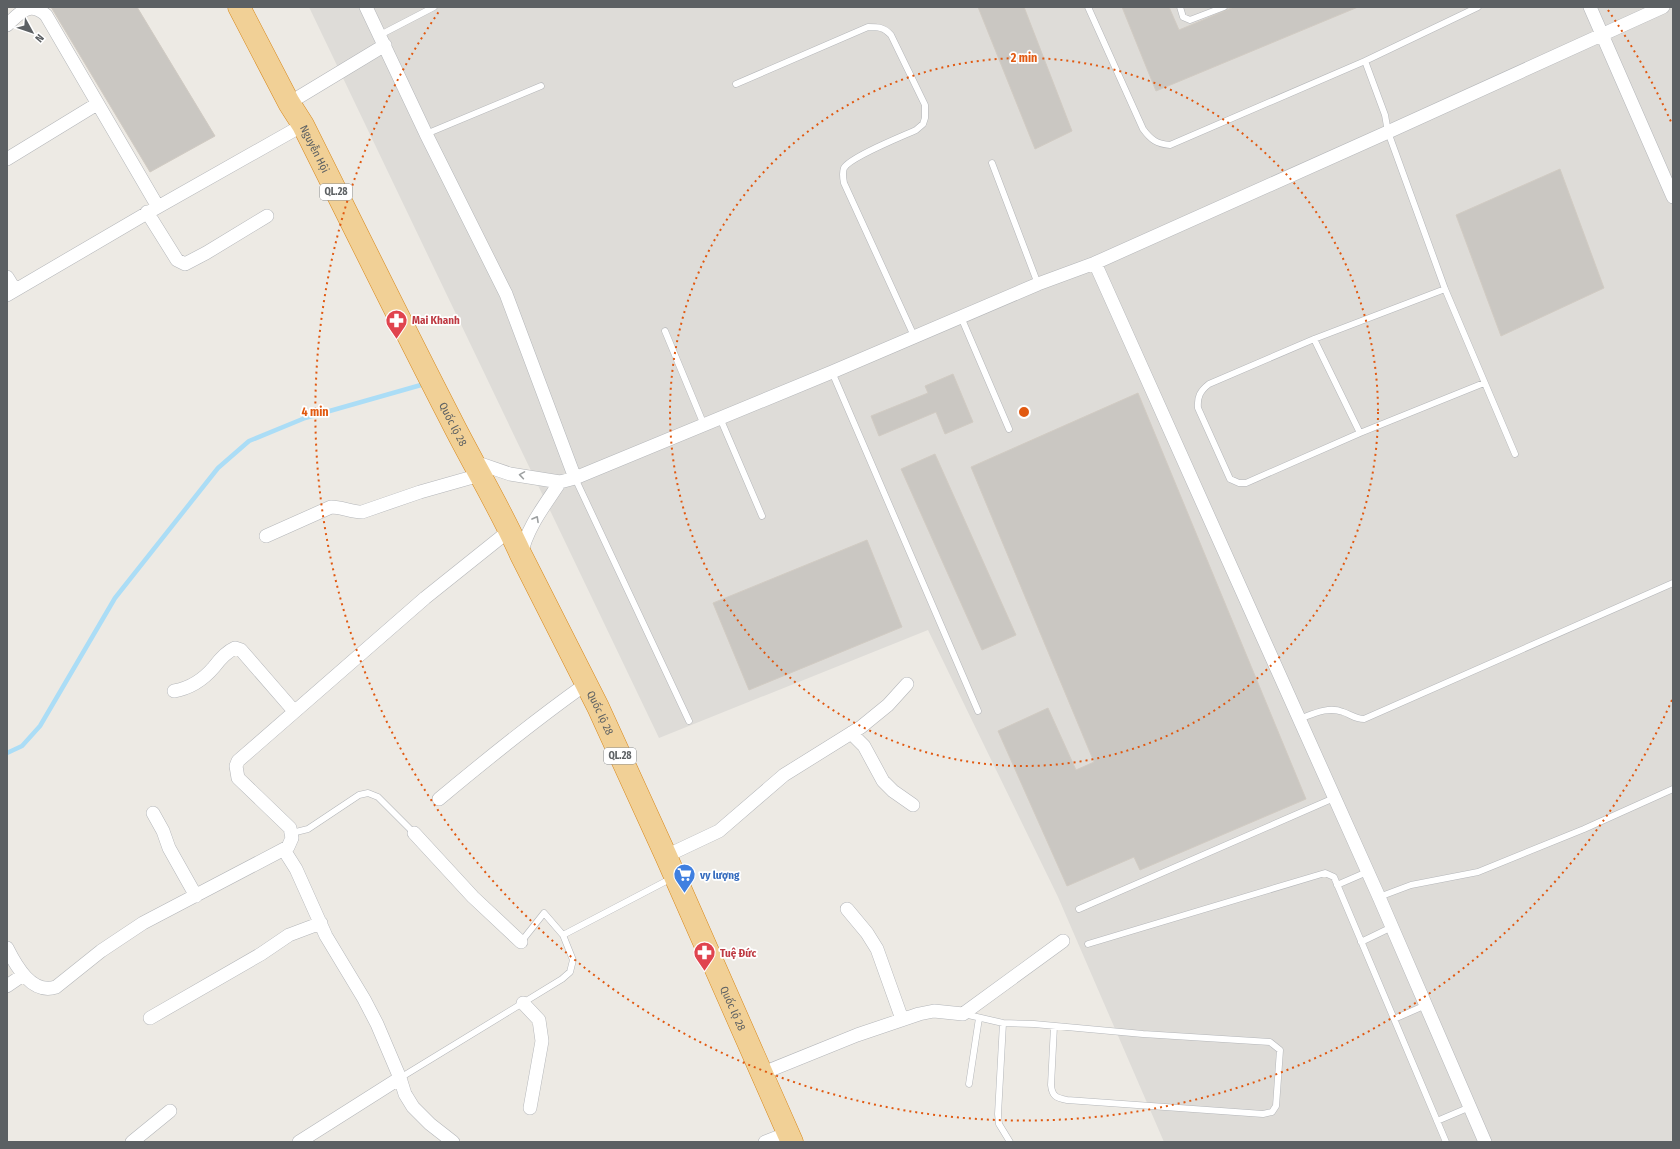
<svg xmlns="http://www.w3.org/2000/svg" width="1680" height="1149" font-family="'Fira Sans Condensed',sans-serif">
  <rect width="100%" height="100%" fill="#edeae4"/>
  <!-- industrial -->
  <path fill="#dedcd8" d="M 309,7 L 1673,7 L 1673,1142 L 1164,1142 L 1058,897 L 928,630 L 659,738 Z"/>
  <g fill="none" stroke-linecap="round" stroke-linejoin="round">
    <!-- stream -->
    <path stroke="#abddf6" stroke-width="4.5" d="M 7,753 L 22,746 L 40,726 L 115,598 L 218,468 L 249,441 L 305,418 L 421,385"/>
  </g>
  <!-- building -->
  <path fill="#cac7c2" stroke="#d1cbc3" d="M 51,7 L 137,7 L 215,136 L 150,172 Z
    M 978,7 L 1024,7 L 1072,131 L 1035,149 Z
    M 1122,7 L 1169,7 L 1179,30 L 1234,7 L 1358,7 L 1156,91 Z
    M 1560,169 L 1604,288 L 1501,336 L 1456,215 Z
    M 953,374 L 973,422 L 945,434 L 936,412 L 879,436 L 871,416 L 928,393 L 925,386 Z
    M 1138,393 L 1306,799 L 1140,870 L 1134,857 L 1067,886 L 998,731 L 1048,708 L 1076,770 L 1094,762 L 971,467 Z
    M 935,454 L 1016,635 L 982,650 L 901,469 Z
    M 867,540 L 902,627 L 749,690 L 713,603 Z"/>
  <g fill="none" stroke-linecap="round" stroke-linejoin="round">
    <defs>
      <path id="lane" d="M 1088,7 L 1143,129 C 1151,140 1157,144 1170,145 L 1365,61
        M 1180,7 L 1183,17 L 1190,20 L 1224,7
        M 1478,7 L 1365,61 L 1385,115 L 1388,132 L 1445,289 L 1515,454
        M 380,35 L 434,7
        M 736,84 L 868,27 C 878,27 884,27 891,35 L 925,105 L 925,118 L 923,124 L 916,130 C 903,136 850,157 844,168 C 842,173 843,178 844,183 L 914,336
        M 426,134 L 541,86
        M 992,163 L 1038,284
        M 1445,289 L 1314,339 L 1209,384 C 1200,391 1197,397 1198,408 L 1230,479 L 1239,483 L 1246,483 L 1360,433 L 1484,383
        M 961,317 L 1009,429
        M 665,331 L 704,425
        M 1314,339 L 1360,433
        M 832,372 L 978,711
        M 720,418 L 762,516
        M 575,478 L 689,721
        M 1299,719 C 1313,714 1328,706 1343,712 C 1350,714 1355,719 1364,719 L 1673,583
        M 292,833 L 308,829 L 359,795 L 368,793 L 378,797 L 414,833
        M 1337,885 L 1367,872
        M 1379,897 L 1411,885 L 1478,872 L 1584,829 L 1673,789
        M 1079,909 L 1334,798
        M 563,935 L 672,878
        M 1361,942 L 1392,927
        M 1088,944 L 1325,873 L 1334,877 L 1446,1142
        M 964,1014 L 1003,1023 L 1034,1024 L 1143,1034 L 1270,1042 L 1280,1050 L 1276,1106 L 1272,1112 L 1263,1114 L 1067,1100 C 1056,1098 1052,1096 1051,1085 L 1054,1026
        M 1394,1019 L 1426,1005
        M 1003,1023 L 998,1114 L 999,1124 L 1010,1142
        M 400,1078 L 562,979 L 570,972 L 573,960 L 563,935 L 544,913 L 521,942
        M 969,1084 L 979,1018
        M 1437,1121 L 1470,1107"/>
      <path id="street" d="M 366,7 L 426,134 L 506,294 L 575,478
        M 1590,7 L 1673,197
        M 7,25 C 20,13 29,0 46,15 L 158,207
        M 289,103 L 385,45
        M 7,159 L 97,104
        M 147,212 L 177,260 L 185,264 L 206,253 L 267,216
        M 1095,263 L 1379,897 L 1485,1142
        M 7,277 L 15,290
        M 7,295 L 142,216 L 303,125
        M 472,461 L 510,474 L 560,482 L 575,478 L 832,372 L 1038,284 L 1095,263 L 1388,132 L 1663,7
        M 266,536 L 331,507 C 342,507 351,512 362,512 L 420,492 L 480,475
        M 521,555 C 527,527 545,505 560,482
        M 174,691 C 191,688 203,680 214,667 C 220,659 226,652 235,648 L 241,650 L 294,711
        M 851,733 L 864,746 L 883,781 L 893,791 L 913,805
        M 439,799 C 487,759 535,720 586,684
        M 153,813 L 163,831 L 169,848 L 196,896
        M 414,833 L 473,897 L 521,942
        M 284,850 L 296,869 L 326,936 L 364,999 L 377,1024 L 400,1078 L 405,1094 L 413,1107 L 430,1124 L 453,1142
        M 666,856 L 719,831 L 784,775 L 861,727 L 888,705 L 907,684
        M 847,909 L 867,933 L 877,949 L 902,1019
        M 7,948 C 16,966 32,995 56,987 L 101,951 L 143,923 L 288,847 L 292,838 L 290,828 L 238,778 L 236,766 L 238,761 L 425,598 L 510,530
        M 7,986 L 23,975
        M 523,1003 L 539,1020 L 542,1041 L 530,1108
        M 150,1018 L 261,954 L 289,935 L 321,923
        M 763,1073 L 857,1035 L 919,1014 L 934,1011 L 963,1014 L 1063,941
        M 132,1142 L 170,1111
        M 299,1142 L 400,1078
        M 765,1142 L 788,1133"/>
      <g id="highway">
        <path id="s1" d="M 239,7 L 289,103 L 303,125 C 352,223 400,321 450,418 C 473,464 500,508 521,555 L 598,707 L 666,856 L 792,1142"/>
      </g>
    </defs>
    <!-- lane casing -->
    <use href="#lane" stroke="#b4b6b9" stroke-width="7"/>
    <!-- street casing -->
    <use href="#street" stroke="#b4b6b9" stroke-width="14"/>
    <!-- highway casing -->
    <use href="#highway" stroke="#d88718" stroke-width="23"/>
    <!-- lane -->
    <use href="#lane" stroke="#fff" stroke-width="6"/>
    <!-- street -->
    <use href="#street" stroke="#fff" stroke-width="13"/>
    <!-- highway -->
    <use href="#highway" stroke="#f1d096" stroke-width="22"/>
  </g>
  <!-- one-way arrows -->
  <defs><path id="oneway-chevron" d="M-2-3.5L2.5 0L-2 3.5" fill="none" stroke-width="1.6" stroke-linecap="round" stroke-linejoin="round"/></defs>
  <g stroke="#9da0a1">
    <use href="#oneway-chevron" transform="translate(522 475) rotate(-171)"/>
    <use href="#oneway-chevron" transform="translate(536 519) rotate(-61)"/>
  </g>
  <!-- distance rings -->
  <g fill="none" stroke="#e15910" stroke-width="2" stroke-dasharray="2 4">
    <circle cx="1024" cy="412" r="354"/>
    <path d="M1672 700A709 709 0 1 1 440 10M1608 10A709 709 0 0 1 1672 124"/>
  </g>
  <!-- icons -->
  <defs>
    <symbol id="pharmacy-pin" viewBox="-11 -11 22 30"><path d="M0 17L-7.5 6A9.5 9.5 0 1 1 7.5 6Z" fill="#e0444e" stroke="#fff"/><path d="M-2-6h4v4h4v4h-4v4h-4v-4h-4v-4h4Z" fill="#fff"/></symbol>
    <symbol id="supermarket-pin" viewBox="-11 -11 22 30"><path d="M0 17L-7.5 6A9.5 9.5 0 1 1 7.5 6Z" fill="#3f7fe0" stroke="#fff"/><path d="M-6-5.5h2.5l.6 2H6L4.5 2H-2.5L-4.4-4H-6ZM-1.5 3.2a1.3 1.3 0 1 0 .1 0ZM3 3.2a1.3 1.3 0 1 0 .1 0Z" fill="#fff"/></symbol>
  </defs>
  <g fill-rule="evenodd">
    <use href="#pharmacy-pin" x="384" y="308" width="25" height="34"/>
    <use href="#supermarket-pin" x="672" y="862" width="25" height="34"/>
    <use href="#pharmacy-pin" x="692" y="940" width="25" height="34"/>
  </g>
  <g text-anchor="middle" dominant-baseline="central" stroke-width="3.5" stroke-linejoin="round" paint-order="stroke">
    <!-- shield labels -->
    <g fill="#fff" stroke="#8d9092" stroke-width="1">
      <rect x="320" y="184" width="32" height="16" rx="3"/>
      <rect x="604" y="748" width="32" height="16" rx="3"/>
    </g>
    <g font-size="10" font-weight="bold" fill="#5c6063">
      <text x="336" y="192">QL.28</text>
      <text x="620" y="756">QL.28</text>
    </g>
    <!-- street labels -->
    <g font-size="11" fill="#5c6063" stroke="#fff">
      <text stroke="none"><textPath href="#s1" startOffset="161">Nguyễn Hội</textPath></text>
      <text stroke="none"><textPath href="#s1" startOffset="469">Quốc lộ 28</textPath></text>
      <text stroke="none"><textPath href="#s1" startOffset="793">Quốc lộ 28</textPath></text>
      <text stroke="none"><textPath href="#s1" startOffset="1117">Quốc lộ 28</textPath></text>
    </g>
    <!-- health labels -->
    <g font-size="11" font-weight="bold" fill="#be3a42" stroke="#fff" text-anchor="start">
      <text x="412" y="320">Mai Khanh</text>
      <text x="720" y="953">Tuệ Đức</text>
    </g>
    <!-- shop labels -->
    <g font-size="11" font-weight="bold" fill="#366cbe" stroke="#fff" text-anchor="start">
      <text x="700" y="875">vy lượng</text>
    </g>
  </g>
  <circle cx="1024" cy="412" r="6" fill="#e15910" stroke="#fff" stroke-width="2"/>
  <g font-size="12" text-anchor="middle" font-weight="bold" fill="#e15910" stroke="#fff" stroke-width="3.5" stroke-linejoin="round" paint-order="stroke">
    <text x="1024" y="62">2 min</text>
    <text x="315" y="416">4 min</text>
  </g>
  <!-- border -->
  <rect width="1680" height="1149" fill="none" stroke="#5c6063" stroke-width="16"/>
  <!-- north arrow -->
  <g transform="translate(32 32) rotate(130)" stroke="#ffffff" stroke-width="3" paint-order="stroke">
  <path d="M0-3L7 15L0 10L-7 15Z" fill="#5c6063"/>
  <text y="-6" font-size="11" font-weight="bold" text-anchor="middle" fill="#5c6063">N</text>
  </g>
</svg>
